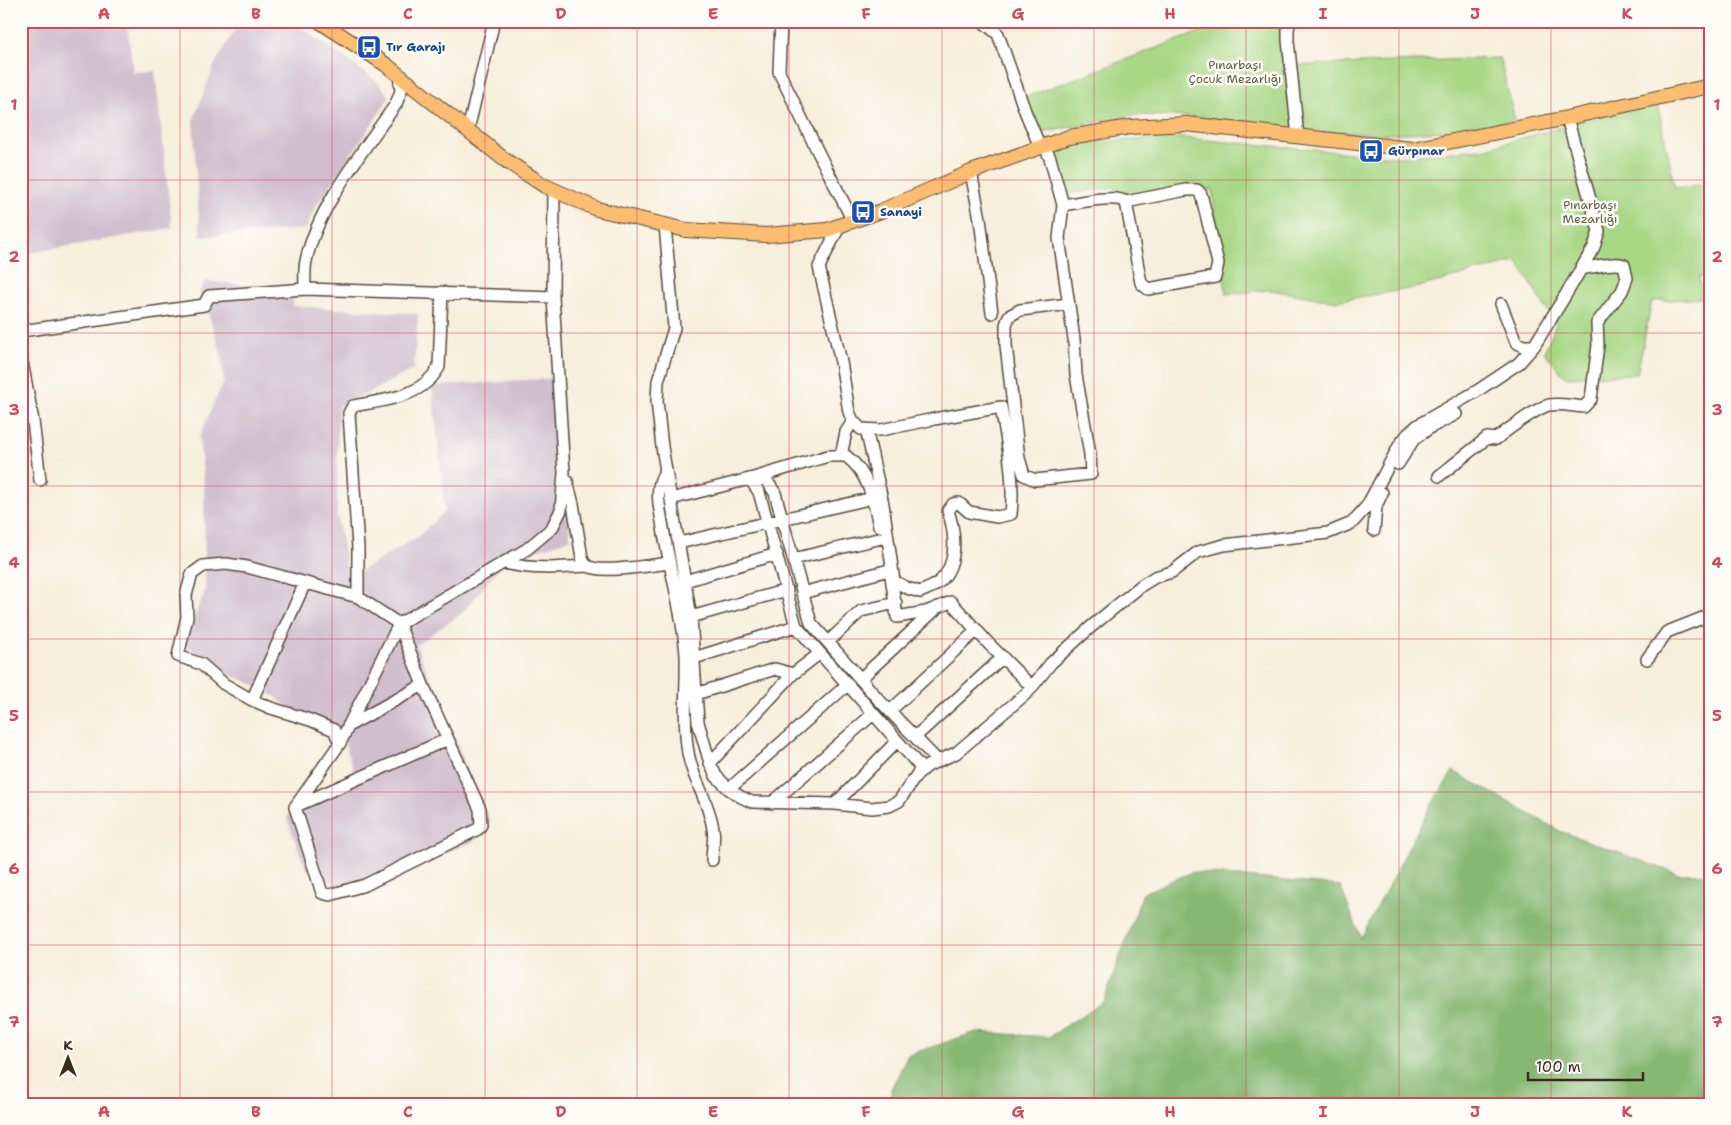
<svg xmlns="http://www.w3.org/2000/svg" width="1731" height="1125" font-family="'Shantell Sans',sans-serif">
  <rect width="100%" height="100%" fill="#fdfcf7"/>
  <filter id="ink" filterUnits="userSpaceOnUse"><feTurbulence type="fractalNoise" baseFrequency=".02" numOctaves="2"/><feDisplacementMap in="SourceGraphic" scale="10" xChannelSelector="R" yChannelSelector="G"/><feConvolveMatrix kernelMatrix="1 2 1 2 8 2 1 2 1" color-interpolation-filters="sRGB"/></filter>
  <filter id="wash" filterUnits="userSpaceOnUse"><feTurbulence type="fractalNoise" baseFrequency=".0096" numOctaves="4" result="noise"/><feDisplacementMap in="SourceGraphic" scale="20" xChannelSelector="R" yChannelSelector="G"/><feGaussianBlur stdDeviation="1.12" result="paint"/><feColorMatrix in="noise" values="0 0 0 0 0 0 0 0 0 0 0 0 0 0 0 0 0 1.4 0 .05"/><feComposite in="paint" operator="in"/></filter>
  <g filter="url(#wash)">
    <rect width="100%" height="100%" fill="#f7eedc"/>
    <!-- industrial -->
    <path fill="#d0bdcd" d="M 21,21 L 127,21 L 133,72 L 155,71 L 172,228 L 24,254 L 21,219 Z
      M 240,21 L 285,21 L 308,32 L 377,81 L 390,97 L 317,205 L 306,229 L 200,237 L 193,121 L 215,64 Z
      M 205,281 L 291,290 L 294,306 L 418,314 L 414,369 L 366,394 L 338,406 L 337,516 L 349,578 L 419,536 L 445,511 L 432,386 L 559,378 L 570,539 L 505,561 L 462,613 L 416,645 L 489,821 L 473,842 L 337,896 L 333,884 L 306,869 L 287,819 L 291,801 L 340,783 L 353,769 L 340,728 L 291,709 L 265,689 L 228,674 L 183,644 L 205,591 L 204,483 L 199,438 L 215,400 L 224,383 L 221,353 L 209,315 L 199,294 Z"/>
    <!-- green -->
    <path fill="#a8d785" stroke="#728052" d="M 1229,21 L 1280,23 L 1284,66 L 1500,58 L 1515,120 L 1460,130 L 1388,134 L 1310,131 L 1191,117 L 1133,115 L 1036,134 L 1023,98 Z
      M 1657,101 L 1675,188 L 1710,184 L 1710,277 L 1699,277 L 1703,298 L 1652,301 L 1637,374 L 1565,377 L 1544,352 L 1556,325 L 1517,261 L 1414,288 L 1336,301 L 1270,290 L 1226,294 L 1212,189 L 1119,195 L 1114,187 L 1063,195 L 1052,152 L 1090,142 L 1183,138 L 1397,157 L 1482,149 Z"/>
    <!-- forest -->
    <path fill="#86b872" stroke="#607148" d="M 1453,771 L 1560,831 L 1678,874 L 1710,873 L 1710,1104 L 892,1104 L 891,1089 L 908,1055 L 976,1032 L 1049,1037 L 1104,1001 L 1143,893 L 1192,872 L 1340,886 L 1361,938 L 1430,807 Z"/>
  </g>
  <g filter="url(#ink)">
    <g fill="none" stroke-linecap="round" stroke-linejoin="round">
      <defs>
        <path id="minor" d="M 781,21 L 779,72 L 820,156 L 853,221
          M 982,21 L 998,34 L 1025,111 L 1040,147
          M 1291,21 L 1288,28 L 1288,40 L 1298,137
          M 399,75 L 401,91 L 396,104 C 364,150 317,207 306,261 C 304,270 305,280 305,289 L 553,297
          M 468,130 L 494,21
          M 1044,145 L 1050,158 L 1063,205 L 1059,238 L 1074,339 L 1076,375 L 1090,454 L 1091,474 L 1035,480 L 1024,475 L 1019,458 L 1006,345 L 1006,325 L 1009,316 L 1020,310 L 1069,304
          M 971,172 L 980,219 L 992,313
          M 1063,205 C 1077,203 1115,194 1126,202 L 1186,190 L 1197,190 L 1201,194 L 1218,263 L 1215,277 L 1148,289 L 1141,283 L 1126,202
          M 665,225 L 674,328 L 658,381 L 657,401 L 662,447 L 691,617 L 698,722 L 710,763 L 716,776 L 729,789 L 741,797 L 752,802 L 835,804 L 872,808 L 889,806 L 899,801 L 918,773 L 929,765 L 956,753 L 1015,703 L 1028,692 L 1051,663 L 1092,626 L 1142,585 L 1155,577 L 1172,572 L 1198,552 L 1224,545 L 1328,533 L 1352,523 L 1367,506 L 1400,444 L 1408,434 L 1418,425 L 1477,391 L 1519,363 L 1534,346 L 1565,296 L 1594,247 L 1599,231 L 1567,118
          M 840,225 L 819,267 L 841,362 L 849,412 L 853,421 L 861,429 L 881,430 L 934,419 L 1001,407 C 1007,442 1015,479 1011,514 L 997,517 L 969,512 L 959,503 L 953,504 L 948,511 C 956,534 959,569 935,585 C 930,588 925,590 920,592 L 907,588 L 894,581 L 883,504 L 866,429
          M 1501,304 L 1516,342 L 1523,346 L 1534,346
          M 21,331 L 204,305 L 209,296 L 305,289
          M 21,356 L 33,421 L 40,480
          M 841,456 L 846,432 L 853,421
          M 1398,464 L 1414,439 L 1431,427 L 1456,414
          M 666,470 C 653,488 660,508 663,528 C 670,571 683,613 686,655 C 687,685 683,717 687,746 C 690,776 709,800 713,829 C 715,839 712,850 712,860
          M 1439,476 L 1487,438 L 1496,439 C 1507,430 1537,408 1549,405 C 1560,403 1572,406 1584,407 L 1591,399 L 1598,345 L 1597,323 L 1622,291 L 1627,278 L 1624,265 C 1610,261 1597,268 1581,268
          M 757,477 L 767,481 L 775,493 L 811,623 L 879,700 L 938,761
          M 750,479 L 759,492 L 796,626 L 923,770
          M 567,481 L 573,504 L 582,558 C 583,561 584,563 586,565 C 599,575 652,565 669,563
          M 671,499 L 757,477 L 828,456 L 846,456 C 868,472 874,501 879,526
          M 1374,530 L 1376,506 L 1382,493
          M 679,543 L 873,498
          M 793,559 L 882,538
          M 505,563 C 532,570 559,568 587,566
          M 226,564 L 247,567 L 358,597 L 399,624 L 423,685 L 480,809 L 481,825 L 478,829 L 365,885 L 330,895 L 322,893 L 295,807 L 340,743 L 334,730 L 310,720 L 271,708 L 252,700 L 224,684 L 201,664 L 178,656 L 187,617 L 186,595 L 192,574 L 203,566 Z
          M 891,576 L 897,617 L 926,612 L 951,602 L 988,643 L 1031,686
          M 685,581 L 777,554
          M 802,593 L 889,570
          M 358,597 L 358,548 L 349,413 L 353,406 C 384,400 422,398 439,367 L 442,292
          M 691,617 L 787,590
          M 828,642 L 861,611 L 896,603
          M 694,658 L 796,626
          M 1647,659 L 1667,632 L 1710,615
          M 860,679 L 936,609
          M 696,694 L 775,669 L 793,674
          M 252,700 L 305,583
          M 890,711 L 977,630
          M 348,726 L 423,685
          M 915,737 L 1003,657
          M 340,743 L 399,624 L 527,549 L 552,528 L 561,510 L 564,473 L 553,297 L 554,190
          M 710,763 L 793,674 L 819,654
          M 729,789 L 847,685
          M 772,803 L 873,714
          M 835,804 L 897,741
          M 296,806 L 448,739"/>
        <path id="major" d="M 319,21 L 385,64 L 505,160 L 545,186 L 597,209 L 686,230 L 766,235 L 827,230 L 881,211 L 971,172 L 1069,137 L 1130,127 L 1186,124 L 1413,149 L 1567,118 L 1710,86"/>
      </defs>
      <!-- minor casing -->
      <use href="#minor" stroke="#57473a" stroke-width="14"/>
      <!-- major casing -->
      <use href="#major" stroke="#57473a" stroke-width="16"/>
      <!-- minor -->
      <use href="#minor" stroke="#fff" stroke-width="11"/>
      <!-- major -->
      <use href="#major" stroke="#fcbd6f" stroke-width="14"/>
    </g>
  </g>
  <!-- grid -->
  <path fill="none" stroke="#d1495b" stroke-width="1" stroke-opacity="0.55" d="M 180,21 L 180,1104M 332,21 L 332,1104M 485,21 L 485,1104M 637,21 L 637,1104M 789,21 L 789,1104M 942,21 L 942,1104M 1094,21 L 1094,1104M 1246,21 L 1246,1104M 1399,21 L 1399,1104M 1551,21 L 1551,1104M 21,180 L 1710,180M 21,333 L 1710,333M 21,486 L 1710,486M 21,639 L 1710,639M 21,792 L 1710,792M 21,945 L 1710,945"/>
  <!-- icons -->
  <defs>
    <symbol id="bus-square" viewBox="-11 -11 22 22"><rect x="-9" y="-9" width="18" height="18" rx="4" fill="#1a4fb4" stroke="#fdfcf7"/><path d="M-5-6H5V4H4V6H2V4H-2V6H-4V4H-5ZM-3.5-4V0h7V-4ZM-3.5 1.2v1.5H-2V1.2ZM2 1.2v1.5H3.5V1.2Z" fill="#fff"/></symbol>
  </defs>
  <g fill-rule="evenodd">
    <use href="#bus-square" x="355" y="33" width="28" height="28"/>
    <use href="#bus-square" x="1357" y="137" width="28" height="28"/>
    <use href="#bus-square" x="849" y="198" width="28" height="28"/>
  </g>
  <g text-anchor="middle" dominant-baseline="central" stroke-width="5" stroke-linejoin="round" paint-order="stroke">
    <!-- transit labels -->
    <g font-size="12" font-weight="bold" fill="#164399" stroke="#fdfcf7" text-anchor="start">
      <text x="386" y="47">Tır Garajı</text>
      <text x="1388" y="151">Gürpınar</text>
      <text x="880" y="212">Sanayi</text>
    </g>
    <!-- park labels -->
    <g font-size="12" fill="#5c5e3d" stroke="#fdfcf7">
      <text x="1235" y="65">Pınarbaşı<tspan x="1235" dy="14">Çocuk Mezarlığı</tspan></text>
      <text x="1590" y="205">Pınarbaşı<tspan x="1590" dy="14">Mezarlığı</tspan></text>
    </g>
  </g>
  <!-- margin -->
  <rect width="1731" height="1125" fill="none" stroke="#fdfcf7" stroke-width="55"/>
  <!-- north arrow -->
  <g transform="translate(68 1058)" stroke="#fdfcf7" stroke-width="4" paint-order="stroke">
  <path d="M0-4L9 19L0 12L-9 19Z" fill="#3b2a1e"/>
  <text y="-8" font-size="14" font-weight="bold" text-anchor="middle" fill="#3b2a1e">K</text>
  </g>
  <!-- scale -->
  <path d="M1528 1072v8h115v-8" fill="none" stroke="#3b2a1e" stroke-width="2.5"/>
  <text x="1536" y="1072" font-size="15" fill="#3b2a1e" stroke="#fdfcf7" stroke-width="4" paint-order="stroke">100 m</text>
  <rect x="28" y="28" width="1676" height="1070" fill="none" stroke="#d1495b" stroke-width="2"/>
  <g font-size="16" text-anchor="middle" font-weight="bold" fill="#d1495b">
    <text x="104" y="19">A</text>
    <text x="256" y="19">B</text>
    <text x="408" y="19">C</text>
    <text x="561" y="19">D</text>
    <text x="713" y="19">E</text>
    <text x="866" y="19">F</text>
    <text x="1018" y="19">G</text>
    <text x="1170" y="19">H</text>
    <text x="1323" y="19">I</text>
    <text x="1475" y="19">J</text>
    <text x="1627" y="19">K</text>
    <text x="14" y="110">1</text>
    <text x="1717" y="110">1</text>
    <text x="14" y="262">2</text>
    <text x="1717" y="262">2</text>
    <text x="14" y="415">3</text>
    <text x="1717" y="415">3</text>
    <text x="14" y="568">4</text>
    <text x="1717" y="568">4</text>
    <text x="14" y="721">5</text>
    <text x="1717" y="721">5</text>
    <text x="14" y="874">6</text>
    <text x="1717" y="874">6</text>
    <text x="14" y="1027">7</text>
    <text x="1717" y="1027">7</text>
    <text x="104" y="1117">A</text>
    <text x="256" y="1117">B</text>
    <text x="408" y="1117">C</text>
    <text x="561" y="1117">D</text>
    <text x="713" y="1117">E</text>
    <text x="866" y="1117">F</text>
    <text x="1018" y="1117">G</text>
    <text x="1170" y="1117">H</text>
    <text x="1323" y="1117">I</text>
    <text x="1475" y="1117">J</text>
    <text x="1627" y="1117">K</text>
  </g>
</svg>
